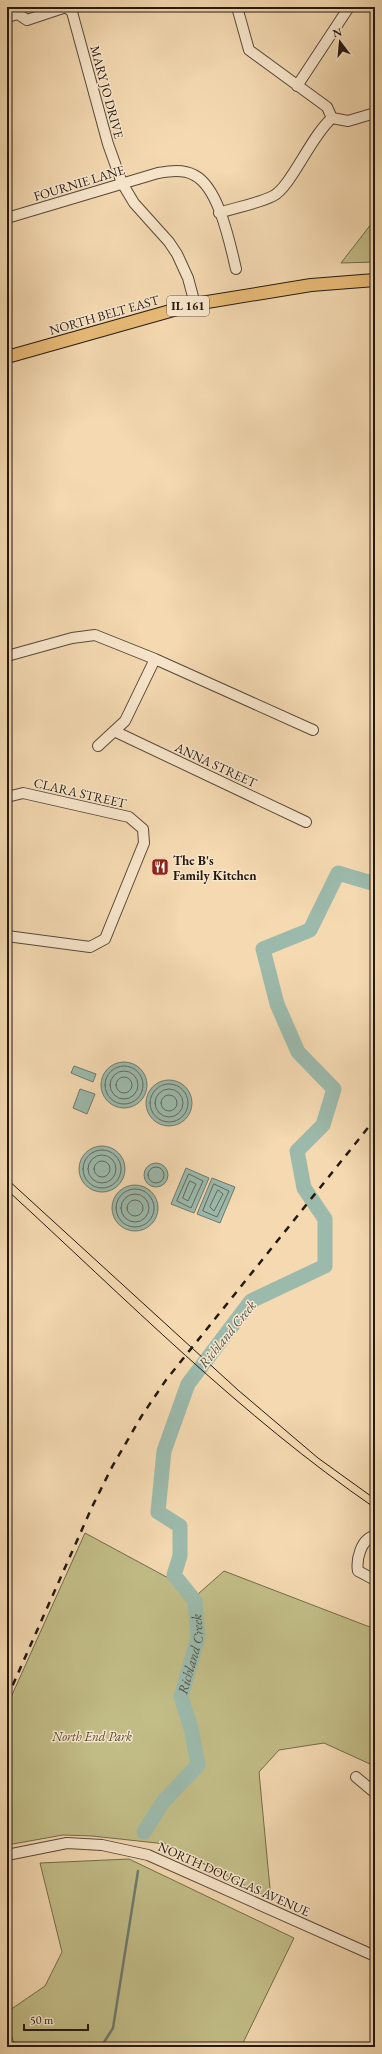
<svg xmlns="http://www.w3.org/2000/svg" width="382" height="2054" font-family="'EB Garamond',serif">
  <rect width="100%" height="100%" fill="#f4d9b1"/>
  <filter id="stains"><feTurbulence type="fractalNoise" baseFrequency=".005" numOctaves="4"/><feColorMatrix values="0 0 0 0 .2 0 0 0 0 .09 0 0 0 0 .02 0 0 0 .5 -.17"/></filter>
  <radialGradient id="worn" r=".72"><stop offset=".6" stop-color="#630" stop-opacity="0"/><stop offset="1" stop-color="#630" stop-opacity=".3"/></radialGradient>
  <!-- green -->
  <path fill="#c2bd87" stroke="#736b4c" d="M 375,219 L 375,262 L 341,263 Z
    M 85,1533 L 198,1594 L 224,1571 L 375,1629 L 375,1769 L 370,1764 L 324,1743 L 279,1750 L 259,1772 L 271,1899 L 166,1844 L 92,1836 L 63,1835 L 7,1845 L 7,1706 Z
    M 129,1859 L 294,1938 L 241,2047 L 15,2047 L 7,2021 L 7,2012 L 45,1986 L 62,1952 L 40,1863 Z"/>
  <!-- water -->
  <path fill="#9cbaac" stroke="#6c7a6e" d="M101 1085a23 23 0 1 1 46 0a23 23 0 1 1-46 0Z
    M 74,1066 L 96,1074 L 93,1082 L 71,1073 Z
    M146 1103a23 23 0 1 1 46 0a23 23 0 1 1-46 0Z
    M 80,1089 L 95,1094 L 87,1114 L 73,1108 Z
    M79 1169a23 23 0 1 1 46 0a23 23 0 1 1-46 0Z
    M144 1175a12 12 0 1 1 24 0a12 12 0 1 1-24 0Z
    M 186,1168 L 209,1178 L 194,1213 L 171,1204 Z
    M 212,1178 L 235,1187 L 220,1223 L 197,1214 Z
    M112 1208a23 23 0 1 1 46 0a23 23 0 1 1-46 0Z"/>
  <g fill="none" stroke-linecap="round" stroke-linejoin="round">
    <!-- shore -->
    <path stroke="#606a5e" stroke-width="1" d="M105 1085a19 19 0 1 1 38 0a19 19 0 1 1-38 0Z
      M110 1085a14 14 0 1 1 28 0a14 14 0 1 1-28 0Z
      M116 1085a8 8 0 1 1 16 0a8 8 0 1 1-16 0Z
      M150 1103a19 19 0 1 1 38 0a19 19 0 1 1-38 0Z
      M155 1103a14 14 0 1 1 28 0a14 14 0 1 1-28 0Z
      M161 1103a8 8 0 1 1 16 0a8 8 0 1 1-16 0Z
      M83 1169a19 19 0 1 1 38 0a19 19 0 1 1-38 0Z
      M88 1169a14 14 0 1 1 28 0a14 14 0 1 1-28 0Z
      M94 1169a8 8 0 1 1 16 0a8 8 0 1 1-16 0Z
      M148 1175a8 8 0 1 1 16 0a8 8 0 1 1-16 0Z
      M 189,1174 L 203,1181 L 191,1208 L 177,1201 Z
      M 190,1181 L 196,1184 L 188,1201 L 183,1198 Z
      M 214,1184 L 229,1191 L 217,1217 L 203,1211 Z
      M116 1208a19 19 0 1 1 38 0a19 19 0 1 1-38 0Z
      M 218,1190 L 223,1194 L 214,1211 L 210,1207 Z
      M121 1208a14 14 0 1 1 28 0a14 14 0 1 1-28 0Z
      M127 1208a8 8 0 1 1 16 0a8 8 0 1 1-16 0Z"/>
    <!-- stream -->
    <path stroke="#6c7a6e" stroke-width="2.5" d="M 101,2047 L 113,2028 L 138,1871"/>
    <!-- river -->
    <path stroke="#9cbaac" stroke-width="15" id="s1" d="M 144,1832 L 163,1802 L 198,1765 L 191,1728 L 181,1697 L 198,1637 L 195,1601 L 174,1575 L 180,1556 L 180,1526 L 158,1512 L 164,1451 L 188,1384 L 251,1301 L 325,1266 L 325,1219 L 304,1188 L 297,1151 L 323,1125 L 334,1089 L 298,1052 L 277,1004 L 263,949 L 310,930 L 338,873 L 375,884"/>
    <defs>
      <path id="minor" d="M 75,7 L 72,12 L 108,144 L 122,183 L 134,203 L 169,242 L 177,254 L 188,278 L 195,304
        M 237,7 L 249,50 L 327,107 L 332,118
        M 7,17 L 18,14 L 27,20 L 66,7 L 72,12
        M 297,86 L 349,7
        M 332,118 L 348,121 L 375,113
        M 219,213 C 237,207 257,204 273,196 C 291,187 311,136 332,118
        M 7,218 L 158,173 C 170,171 183,169 194,175 C 219,187 230,244 236,269
        M 7,656 L 72,638 L 95,635 L 155,659 L 313,730
        M 114,731 L 306,822
        M 98,746 L 125,721 L 155,659
        M 7,797 L 23,793 L 129,817 L 143,829 L 144,843 L 105,939 L 90,947 L 7,936
        M 375,1536 C 361,1538 356,1560 358,1571 L 375,1580
        M 356,1777 L 375,1793
        M 7,1855 L 67,1843 L 102,1845 L 148,1855 L 375,1956"/>
      <path id="major" d="M 7,357 L 195,304 L 311,285 L 375,280"/>
    </defs>
    <!-- minor casing -->
    <use href="#minor" stroke="#584939" stroke-width="12"/>
    <!-- major casing -->
    <use href="#major" stroke="#241911" stroke-width="14"/>
    <!-- minor -->
    <use href="#minor" stroke="#f8e6cc" stroke-width="10"/>
    <!-- major -->
    <use href="#major" stroke="#eabc78" stroke-width="12"/>
    <!-- tram -->
    <path stroke="#241911" stroke-width="1" d="M 7,1179 L 238,1390 L 318,1458 L 375,1499
      M 7,1190 C 126,1299 241,1416 375,1508"/>
    <!-- rail -->
    <path stroke="#241911" stroke-width="2.5" stroke-dasharray="7 7" stroke-linecap="butt" d="M 7,1698 L 92,1507 L 112,1467 L 141,1417 L 166,1380 L 375,1119"/>
  </g>
  <!-- icons -->
  <defs>
    <symbol id="restaurant-square" viewBox="-11 -11 22 22"><rect x="-9" y="-9" width="18" height="18" rx="4" fill="#8f2418" stroke="#f8e6cc"/><path d="M-5-6h1v4h1v-4h1v4h1v-4h1v5L-1.5 .5V6h-2V.5L-5-1ZM5-6V6H3V1.5H1.5Q1.5-4 5-6Z" fill="#fff"/></symbol>
  </defs>
  <g fill-rule="evenodd">
    <use href="#restaurant-square" x="150" y="857" width="20" height="20"/>
  </g>
  <g text-anchor="middle" dominant-baseline="central" stroke-width="3" stroke-linejoin="round" paint-order="stroke">
    <!-- shield labels -->
    <rect fill="#f8e6cc" stroke="#645649" stroke-width="1" x="167" y="296" width="42" height="20" rx="3"/>
    <g font-size="12" font-weight="bold" fill="#241911">
      <text x="188" y="306">IL 161</text>
    </g>
    <!-- street labels -->
    <g font-size="13" fill="#241911" stroke="#f8e6cc">
      <text transform="translate(107 92) rotate(75)">MARY JO DRIVE</text>
      <text transform="translate(79 183) rotate(-17)">FOURNIE LANE</text>
      <text transform="translate(104 315) rotate(-16)">NORTH BELT EAST</text>
      <text transform="translate(216 765) rotate(25)">ANNA STREET</text>
      <text transform="translate(80 793) rotate(13)">CLARA STREET</text>
      <text transform="translate(234 1879) rotate(24)">NORTH DOUGLAS AVENUE</text>
    </g>
    <!-- poi labels -->
    <g font-size="13" font-weight="bold" fill="#241911" stroke="#f8e6cc" text-anchor="start">
      <text x="173" y="860">The B's<tspan x="173" dy="15">Family Kitchen</tspan></text>
    </g>
    <!-- park labels -->
    <g font-size="13" font-style="italic" fill="#534a34" stroke="#f8e6cc">
      <text x="92" y="1736">North End Park</text>
    </g>
    <!-- water labels -->
    <g font-size="14" font-style="italic" fill="#4e5147" stroke="#f8e6cc">
      <text transform="translate(227 1334) rotate(-51)">Richland Creek</text>
      <text stroke="none"><textPath href="#s1" startOffset="201">Richland Creek</textPath></text>
    </g>
  </g>
  <!-- margin -->
  <rect width="382" height="2054" fill="none" stroke="#f4d9b1" stroke-width="24"/>
  <rect x="8" y="8" width="366" height="2038" fill="none" stroke="#241911" stroke-width="2"/>
  <rect x="12" y="12" width="358" height="2030" fill="none" stroke="#241911"/>
  <!-- north arrow -->
  <g transform="translate(340 42) rotate(344)" stroke="#f8e6cc" stroke-width="3" paint-order="stroke">
  <path d="M0-3L7 15L0 10L-7 15Z" fill="#241911"/>
  <text y="-6" font-size="11" font-weight="bold" text-anchor="middle" fill="#241911">N</text>
  </g>
  <!-- scale -->
  <path d="M24 2024v6h64v-6" fill="none" stroke="#241911" stroke-width="2"/>
  <text x="30" y="2024" font-size="12" fill="#241911" stroke="#f8e6cc" stroke-width="3" paint-order="stroke">50 m</text>
  <rect width="100%" height="100%" filter="url(#stains)"/>
  <rect width="100%" height="100%" fill="url(#worn)"/>
</svg>
